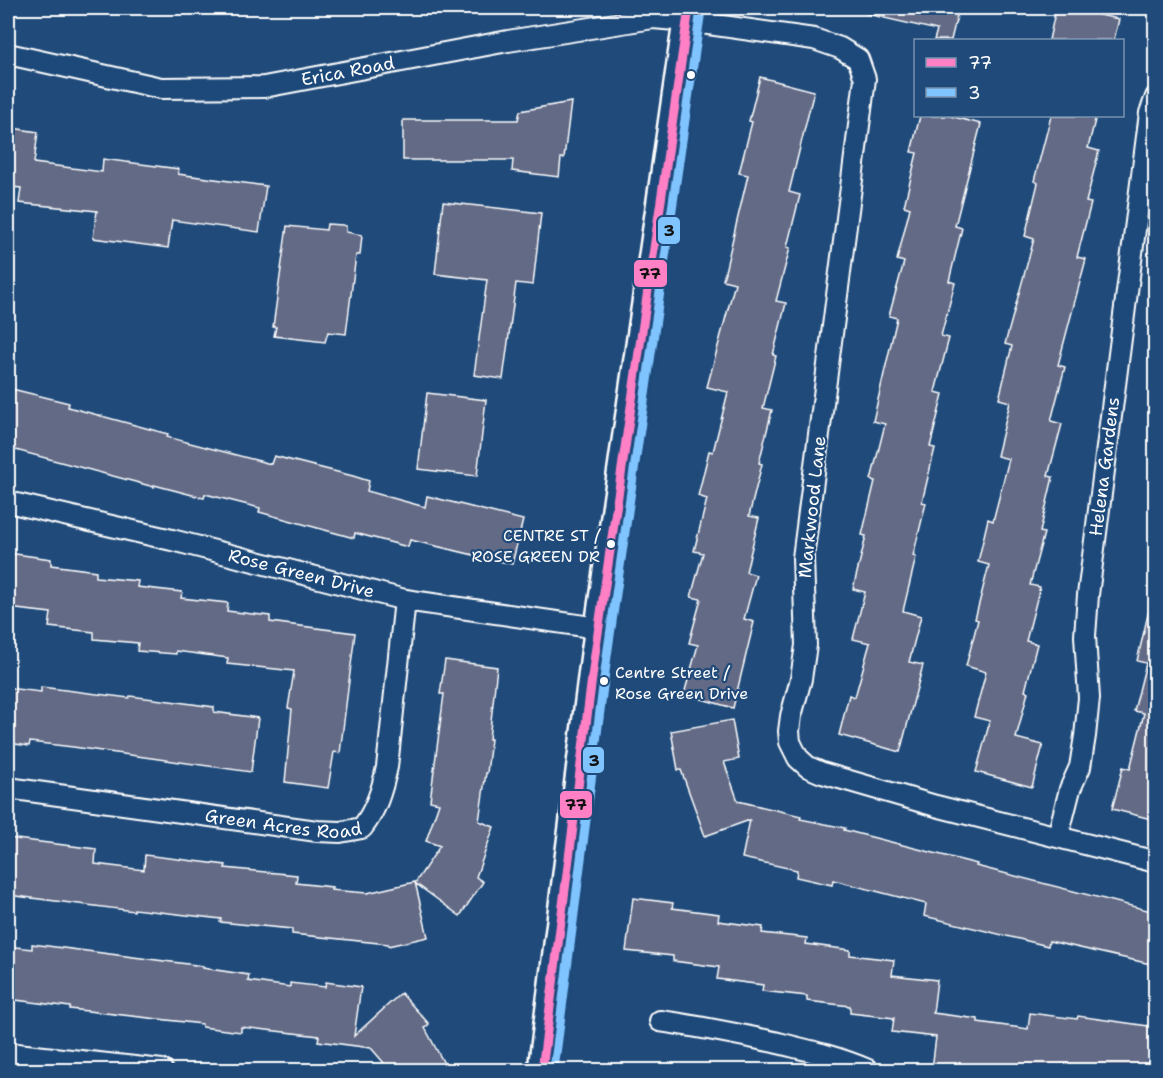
<svg xmlns="http://www.w3.org/2000/svg" width="1163" height="1078" font-family="'Shantell Sans',sans-serif">
  <rect width="100%" height="100%" fill="#1f4a7a"/>
  <filter id="ink" filterUnits="userSpaceOnUse"><feTurbulence type="fractalNoise" baseFrequency=".0167" numOctaves="2"/><feDisplacementMap in="SourceGraphic" scale="12" xChannelSelector="R" yChannelSelector="G"/><feConvolveMatrix kernelMatrix="1 2 1 2 8 2 1 2 1" color-interpolation-filters="sRGB"/></filter>
  <g filter="url(#ink)">
    <!-- building -->
    <path fill="#636b86" stroke="#fff" stroke-width="1.5" d="M 868,8 L 959,8 L 951,40 L 934,40 L 937,30 L 867,14 Z
      M 1056,8 L 1065,8 L 1119,19 L 1114,40 L 1049,40 Z
      M 760,77 L 814,91 L 789,192 L 800,195 L 787,247 L 790,248 L 776,301 L 786,303 L 773,355 L 776,356 L 763,408 L 772,410 L 759,463 L 762,464 L 749,516 L 759,518 L 746,572 L 756,575 L 744,619 L 754,622 L 733,708 L 684,694 L 698,645 L 689,643 L 701,599 L 691,597 L 703,553 L 694,551 L 707,499 L 698,496 L 709,451 L 713,452 L 728,392 L 707,387 L 735,283 L 723,280 L 748,175 L 739,173 L 752,122 L 749,121 Z
      M 571,102 L 564,158 L 561,158 L 559,177 L 512,171 L 513,160 L 403,160 L 403,120 L 518,120 L 520,111 Z
      M 920,116 L 950,116 L 981,124 L 955,226 L 962,228 L 949,281 L 955,283 L 941,336 L 949,338 L 935,392 L 943,394 L 930,447 L 935,448 L 922,502 L 926,503 L 913,556 L 916,557 L 903,611 L 921,616 L 909,662 L 923,665 L 900,752 L 839,735 L 849,695 L 855,697 L 870,643 L 853,639 L 865,592 L 853,589 L 866,536 L 862,535 L 875,481 L 871,480 L 885,424 L 873,421 L 897,318 L 889,316 L 904,262 L 897,260 L 910,208 L 904,206 L 917,153 L 911,152 Z
      M 1051,116 L 1096,116 L 1088,148 L 1099,151 L 1086,202 L 1091,203 L 1077,257 L 1086,259 L 1058,365 L 1065,367 L 1051,421 L 1062,424 L 1048,476 L 1053,477 L 1040,532 L 1044,533 L 1030,585 L 1040,587 L 1026,641 L 1037,644 L 1025,691 L 1028,692 L 1016,738 L 1043,745 L 1032,787 L 976,772 L 990,721 L 974,717 L 986,672 L 966,666 L 978,620 L 975,619 L 989,565 L 978,562 L 988,519 L 993,521 L 1009,459 L 997,456 L 1010,402 L 999,399 L 1012,346 L 1005,344 L 1034,239 L 1025,236 L 1038,183 L 1034,181 Z
      M 12,128 L 38,132 L 34,163 L 102,172 L 103,159 L 179,169 L 178,174 L 266,186 L 259,232 L 172,220 L 168,248 L 93,238 L 97,211 L 19,203 L 21,188 L 12,187 L 13,172 L 8,172 Z
      M 443,202 L 541,213 L 533,285 L 516,283 L 503,379 L 474,375 L 487,280 L 435,274 Z
      M 327,224 L 343,225 L 346,226 L 346,232 L 362,235 L 360,255 L 356,255 L 346,334 L 328,332 L 325,342 L 274,336 L 276,327 L 273,327 L 287,226 L 326,230 Z
      M 8,388 L 69,403 L 68,407 L 168,434 L 167,437 L 271,464 L 274,456 L 353,476 L 369,481 L 367,491 L 425,507 L 427,496 L 523,520 L 512,564 L 410,540 L 408,547 L 355,533 L 354,538 L 259,512 L 260,508 L 205,494 L 204,498 L 154,485 L 154,487 L 8,448 Z
      M 427,393 L 486,400 L 477,476 L 418,469 Z
      M 8,553 L 51,559 L 51,565 L 96,571 L 96,577 L 138,581 L 137,587 L 182,592 L 181,598 L 228,603 L 227,611 L 270,616 L 270,622 L 355,633 L 340,753 L 334,752 L 328,788 L 285,782 L 292,709 L 288,708 L 294,671 L 227,664 L 228,658 L 176,651 L 176,654 L 137,651 L 138,643 L 94,639 L 94,632 L 49,627 L 51,613 L 8,608 Z
      M 1149,610 L 1155,611 L 1155,820 L 1112,809 L 1123,767 L 1130,769 L 1144,713 L 1134,711 L 1146,663 L 1137,661 Z
      M 445,660 L 497,667 L 489,739 L 491,739 L 487,773 L 486,773 L 479,821 L 494,827 L 476,877 L 483,882 L 460,916 L 415,883 L 440,846 L 426,841 L 439,803 L 430,801 L 444,694 L 440,694 Z
      M 41,687 L 129,698 L 130,696 L 170,701 L 214,707 L 214,712 L 258,718 L 251,772 L 73,747 L 30,742 L 29,746 L 8,743 L 8,688 L 41,692 Z
      M 732,720 L 739,759 L 724,762 L 738,801 L 801,816 L 800,819 L 845,828 L 844,830 L 977,864 L 976,866 L 1155,912 L 1155,965 L 1049,941 L 1048,946 L 924,916 L 926,904 L 833,880 L 832,885 L 796,877 L 797,870 L 742,858 L 750,820 L 705,836 L 681,770 L 678,770 L 671,731 Z
      M 8,838 L 96,849 L 95,864 L 144,870 L 145,855 L 226,865 L 225,868 L 297,875 L 296,883 L 332,887 L 331,890 L 367,893 L 415,882 L 428,937 L 388,946 L 388,944 L 292,934 L 292,929 L 220,922 L 221,919 L 134,909 L 134,911 L 8,895 Z
      M 633,898 L 673,903 L 672,908 L 719,914 L 718,921 L 763,927 L 762,933 L 807,938 L 806,944 L 850,950 L 850,955 L 894,960 L 892,975 L 937,980 L 933,1013 L 978,1019 L 978,1022 L 1028,1029 L 1030,1013 L 1077,1019 L 1078,1016 L 1155,1027 L 1153,1071 L 932,1069 L 936,1037 L 892,1032 L 894,1018 L 850,1013 L 850,1006 L 807,1001 L 807,996 L 762,991 L 763,985 L 717,979 L 719,967 L 673,961 L 673,956 L 626,951 Z
      M 32,944 L 203,966 L 203,968 L 249,975 L 248,981 L 290,987 L 290,983 L 325,987 L 326,982 L 361,987 L 354,1036 L 401,993 L 429,1024 L 425,1028 L 448,1071 L 391,1071 L 371,1048 L 318,1041 L 319,1036 L 241,1027 L 241,1032 L 202,1027 L 202,1024 L 70,1009 L 70,1007 L 8,999 L 8,946 L 32,949 Z"/>
    <g fill="none" stroke-linecap="round" stroke-linejoin="round">
      <defs>
        <g id="minor">
          <path id="s1" d="M 8,54 L 161,88 L 264,87 L 508,41 L 653,18 L 687,21 L 814,39 L 840,48 L 858,59 L 865,79 L 803,558 L 806,645 L 801,679 L 791,716 L 789,731 L 790,742 L 798,758 L 808,767 L 822,773 L 936,806 L 1156,862"/>
          <path id="s2" d="M 8,502 L 172,540 L 405,600 L 598,628"/>
          <path id="s3" d="M 8,788 L 317,831 L 340,832 L 362,828 C 376,810 382,790 387,767 L 405,600"/>
          <path id="s4" d="M 1058,836 L 1070,789 L 1080,767 L 1085,736 L 1089,698 L 1085,636 L 1088,595 L 1150,113 L 1156,97"/>
          <path d="M 660,1021 C 698,1026 736,1034 774,1042 C 807,1050 838,1057 868,1070"/>
          <path d="M 8,1053 L 162,1070"/>
        </g>
        <path id="secondary" d="M 542,1070 L 595,654 L 689,8"/>
      </defs>
      <!-- minor casing -->
      <use href="#minor" stroke="#fff" stroke-width="24"/>
      <!-- secondary casing -->
      <use href="#secondary" stroke="#fff" stroke-width="32"/>
      <!-- minor -->
      <use href="#minor" stroke="#1f4a7a" stroke-width="20"/>
      <!-- secondary -->
      <use href="#secondary" stroke="#1f4a7a" stroke-width="27"/>
      <defs>
        <path id="bus-1" d="M 542,1070 L 595,654 L 689,8"/>
        <path id="bus-2" d="M 554,1070 L 607,656 L 701,10"/>
      </defs>
      <!-- bus-1 casing -->
      <use href="#bus-1" stroke="#1f4a7a" stroke-width="14"/>
      <!-- bus-2 casing -->
      <use href="#bus-2" stroke="#1f4a7a" stroke-width="14"/>
      <!-- bus-1 -->
      <use href="#bus-1" stroke="#ff80c5" stroke-width="9"/>
      <!-- bus-2 -->
      <use href="#bus-2" stroke="#80c4ff" stroke-width="9"/>
    </g>
  </g>
  <!-- markers -->
  <g fill="#fff" stroke="#1f4a7a" stroke-width="2">
    <circle cx="691" cy="75" r="5"/>
    <circle cx="611" cy="544" r="5"/>
    <circle cx="604" cy="681" r="5"/>
  </g>
  <g text-anchor="middle" dominant-baseline="central" stroke-width="4.5" stroke-linejoin="round" paint-order="stroke">
    <!-- bus labels -->
    <g font-size="16" fill="#fff" stroke="#1f4a7a" text-anchor="end">
      <text x="600" y="535">CENTRE ST /<tspan x="600" dy="21">ROSE GREEN DR</tspan></text>
      <text x="615" y="672" text-anchor="start">Centre Street /<tspan x="615" dy="21">Rose Green Drive</tspan></text>
    </g>
    <!-- street labels -->
    <g font-size="18" fill="#fff" stroke="#1f4a7a">
      <text stroke="none"><textPath href="#s1" startOffset="345">Erica Road</textPath></text>
      <text stroke="none"><textPath href="#s4" startOffset="375">Helena Gardens</textPath></text>
      <text transform="translate(812 507) rotate(-84)">Markwood Lane</text>
      <text stroke="none"><textPath href="#s2" startOffset="302">Rose Green Drive</textPath></text>
      <text stroke="none"><textPath href="#s3" startOffset="278">Green Acres Road</textPath></text>
    </g>
  </g>
  <g stroke="#1f4a7a" stroke-width="2">
    <rect x="657" y="216" width="24" height="29" rx="6" fill="#80c4ff"/>
    <rect x="633" y="259" width="35" height="29" rx="6" fill="#ff80c5"/>
    <rect x="582" y="746" width="23" height="28" rx="6" fill="#80c4ff"/>
    <rect x="559" y="790" width="34" height="29" rx="6" fill="#ff80c5"/>
  </g>
  <g font-size="16" text-anchor="middle" font-weight="bold" fill="#111">
    <text x="669" y="236">3</text>
    <text x="650" y="279">77</text>
    <text x="594" y="766">3</text>
    <text x="576" y="810">77</text>
  </g>
  <!-- margin -->
  <rect width="1163" height="1078" fill="none" stroke="#1f4a7a" stroke-width="30"/>
  <rect x="15" y="15" width="1133" height="1048" fill="none" stroke="#fff" stroke-width="2" filter="url(#ink)"/>
  <!-- legend -->
  <rect x="914" y="39" width="210" height="78" fill="#1f4a7a" stroke="#7992af" stroke-width="1.5"/>
  <rect x="926" y="58" width="30" height="9" fill="#ff80c5" stroke="#7992af" stroke-width="1.5"/>
  <text x="968" y="69" font-size="18" fill="#ffffff">77</text>
  <rect x="926" y="88" width="30" height="9" fill="#80c4ff" stroke="#7992af" stroke-width="1.5"/>
  <text x="968" y="99" font-size="18" fill="#ffffff">3</text>
</svg>
